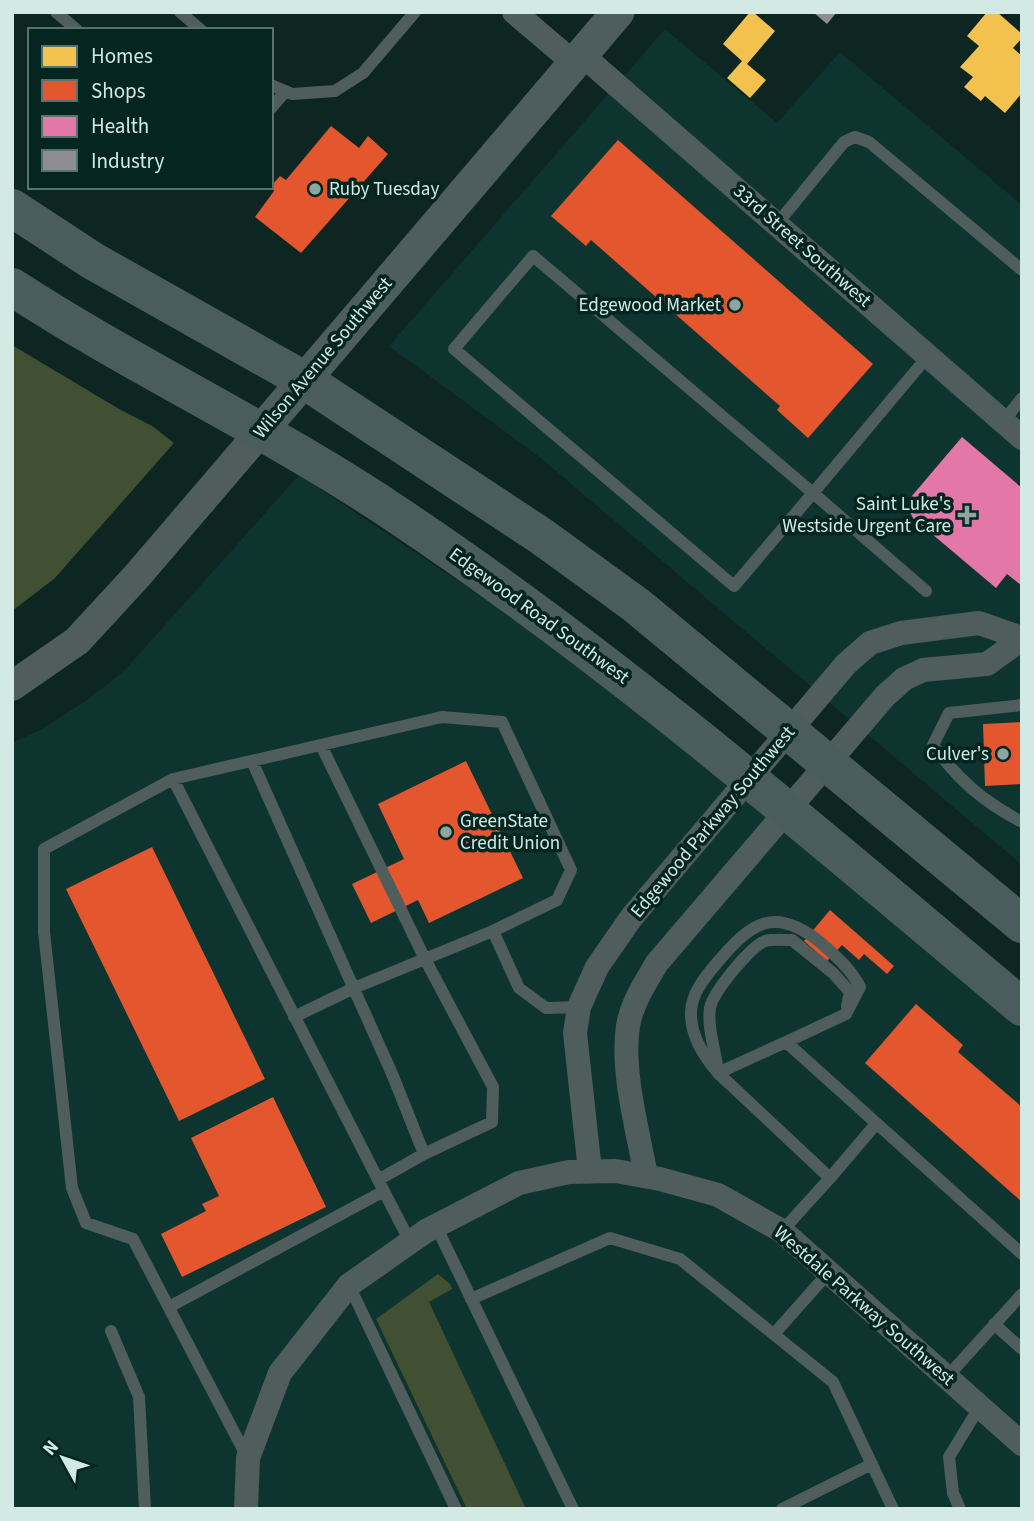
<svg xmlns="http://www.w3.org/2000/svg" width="1034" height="1521" font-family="'Source Sans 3',sans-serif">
  <rect width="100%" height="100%" fill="#0e2622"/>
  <!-- built -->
  <path fill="#0d342e" d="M 665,29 L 777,123 L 840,52 L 1022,205 L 1022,865 L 538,456 L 389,346 Z
    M 299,475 L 605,679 L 1022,1029 L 1022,1509 L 12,1509 L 12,743 L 44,728 L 87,700 L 124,671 Z"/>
  <!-- green -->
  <path fill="#415032" d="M 12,345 L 119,409 L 152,426 L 174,443 L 55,578 L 12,611 Z
    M 438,1274 L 450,1284 L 452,1289 L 429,1302 L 526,1509 L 467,1509 L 376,1319 Z"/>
  <!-- homes -->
  <path fill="#f2c14e" d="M 750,12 L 753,12 L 775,31 L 747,64 L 766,80 L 750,98 L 727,78 L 742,61 L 723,44 Z
    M 987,12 L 997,12 L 1022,34 L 1022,38 L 1013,48 L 1022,56 L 1022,93 L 1005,113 L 985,96 L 981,101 L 964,87 L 973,77 L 960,67 L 979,46 L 967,36 Z"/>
  <!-- shops -->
  <path fill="#e4572e" d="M 331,126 L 359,148 L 368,136 L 388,154 L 301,253 L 255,217 L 274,191 L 271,186 L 280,176 L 286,180 Z
    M 618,140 L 873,364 L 808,438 L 777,410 L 780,406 L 591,240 L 586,246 L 551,216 Z
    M 1022,722 L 1022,784 L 985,786 L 983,724 Z
    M 466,761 L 523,878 L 429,923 L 418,900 L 371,923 L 352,884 L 404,859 L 378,804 Z
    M 152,847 L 265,1079 L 179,1121 L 66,889 Z
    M 830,910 L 894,966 L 887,974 L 864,954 L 859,960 L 842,945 L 827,961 L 804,941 Z
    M 916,1004 L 963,1045 L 958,1052 L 1022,1107 L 1022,1202 L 865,1063 Z
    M 273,1097 L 326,1207 L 182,1277 L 161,1234 L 206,1211 L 202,1204 L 219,1196 L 191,1138 Z"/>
  <!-- health -->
  <path fill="#e377a8" d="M 962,437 L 1022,488 L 1022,586 L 1007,574 L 996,588 L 913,518 L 910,512 L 909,504 L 911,497 Z"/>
  <!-- industry -->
  <path fill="#8d8d92" d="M 813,12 L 837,12 L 827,24 Z"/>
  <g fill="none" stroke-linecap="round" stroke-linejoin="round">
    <!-- service -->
    <path stroke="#4f5d5d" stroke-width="12" d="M 56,12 L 77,30
      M 180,12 L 201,30
      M 271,85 L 292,94 L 335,91 L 363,73 L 415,12
      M 271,108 L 286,91
      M 777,224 L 844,142 L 855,137 L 869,142 L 1022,270
      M 1003,422 L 1022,398
      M 926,591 L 813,493 L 734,586 L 454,349 L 533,256 L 813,493 L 928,356
      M 1022,705 L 949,713 L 933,745 C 958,780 984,802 1022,822
      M 321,745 L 425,959 L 493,1087 L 492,1122 L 424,1154
      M 252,761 L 393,1076 L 424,1154 L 378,1180
      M 173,779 L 410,1242
      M 294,1017 L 354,988 L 493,931
      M 718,1073 C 703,1055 690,1035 691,1011 C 692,993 705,977 716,964 C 751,922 775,905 821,943 C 837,957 850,968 860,987 L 846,1014 L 786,1042
      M 718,1073 C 716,1052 707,1028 710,1008 C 713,992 750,947 765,941 C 773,939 784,940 792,940 L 833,973 L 850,992 L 847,1006
      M 876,1124 L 830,1178 L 718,1073 L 786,1042 L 1022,1254
      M 436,1226 L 573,1509
      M 782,1231 L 830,1178
      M 349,1285 L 456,1509
      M 471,1299 L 610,1238 L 680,1259 L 833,1382 L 893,1509
      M 169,1307 L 384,1191
      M 994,1324 L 1022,1349
      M 111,1331 L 139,1397 L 145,1509
      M 774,1334 L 829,1272
      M 947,1377 L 1022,1294
      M 247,1457 L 133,1239 L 86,1223 L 72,1188 L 44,932 L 44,849 L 173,779 L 442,717 L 502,722 L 571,870 L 557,900 L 493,931 L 519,988 L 546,1008 L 579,1007
      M 782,1509 L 872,1464
      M 960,1509 L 953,1493 L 949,1457 L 980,1406"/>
    <!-- minor -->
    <path stroke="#4f5d5d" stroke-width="24" d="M 514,12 L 574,63
      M 581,54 L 1022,438
      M 590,1171 L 575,1033 L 579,1007 L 597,967 L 631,918 L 846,664 L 870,643 L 901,633 L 979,623 L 1022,638
      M 646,1176 C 638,1131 621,1071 628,1026 C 632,1003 645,983 657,963 L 885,696 L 904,679 L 923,670 L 987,664 L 1022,639
      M 246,1509 L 248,1458 L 280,1373 L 349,1285 L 426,1231 L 519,1183 L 569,1172 L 616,1171 L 660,1179 L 718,1195 L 782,1231 L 1022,1444"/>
    <!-- tertiary -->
    <path stroke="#4f5d5d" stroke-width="30" d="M 12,686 L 77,641 L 137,576 L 261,431"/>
    <!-- secondary -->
    <path stroke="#4e5e5e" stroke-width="33" d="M 261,431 L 618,12"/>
    <!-- primary -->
    <path stroke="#4a5d5c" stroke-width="38" d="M 12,208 L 93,261 L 304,380 L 541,536 L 636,605 L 1022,924
      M 12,287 C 138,369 275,432 399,516 C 619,663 819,837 1022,1007"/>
  </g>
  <!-- markers -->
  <g fill="#8ea5a0" stroke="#042520" stroke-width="2.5">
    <circle cx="315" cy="189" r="7"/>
    <circle cx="735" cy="305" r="7"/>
    <path d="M963.5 504.5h7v7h7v7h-7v7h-7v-7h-7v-7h7z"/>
    <circle cx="1003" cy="754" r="7"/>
    <circle cx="446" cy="832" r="7"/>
  </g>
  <g text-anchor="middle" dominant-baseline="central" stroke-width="7" stroke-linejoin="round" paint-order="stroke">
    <!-- poi labels -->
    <g font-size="19" fill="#d3e9e4" stroke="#042520" text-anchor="end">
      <text x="329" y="189" text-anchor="start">Ruby Tuesday</text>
      <text x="721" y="305">Edgewood Market</text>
      <text x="951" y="504">Saint Luke's<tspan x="951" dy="22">Westside Urgent Care</tspan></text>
      <text x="989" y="754">Culver's</text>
      <text x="460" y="821" text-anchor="start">GreenState<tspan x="460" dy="22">Credit Union</tspan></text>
    </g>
    <!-- street labels -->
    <g font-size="19" fill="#d3e9e4" stroke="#042520">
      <text transform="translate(802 246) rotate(41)">33rd Street Southwest</text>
      <text transform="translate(323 358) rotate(-50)">Wilson Avenue Southwest</text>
      <text transform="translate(539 616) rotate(36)">Edgewood Road Southwest</text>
      <text transform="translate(713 822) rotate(-50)">Edgewood Parkway Southwest</text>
      <text transform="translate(864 1306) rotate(41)">Westdale Parkway Southwest</text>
    </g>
  </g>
  <!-- border -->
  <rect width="1034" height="1521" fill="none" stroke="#d3e9e4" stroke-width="28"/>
  <!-- legend -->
  <rect x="28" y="28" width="245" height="161" fill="#042520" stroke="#57736e" stroke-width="2"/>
  <rect x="42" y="46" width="35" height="21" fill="#f2c14e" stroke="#57736e" stroke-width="2"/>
  <text x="91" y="63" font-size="21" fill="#d3e9e4">Homes</text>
  <rect x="42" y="80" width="35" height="21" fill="#e4572e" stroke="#57736e" stroke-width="2"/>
  <text x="91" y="98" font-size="21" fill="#d3e9e4">Shops</text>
  <rect x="42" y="116" width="35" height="21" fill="#e377a8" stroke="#57736e" stroke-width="2"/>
  <text x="91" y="133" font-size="21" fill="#d3e9e4">Health</text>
  <rect x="42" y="150" width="35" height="21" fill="#8d8d92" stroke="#57736e" stroke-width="2"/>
  <text x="91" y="168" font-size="21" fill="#d3e9e4">Industry</text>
  <!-- north arrow -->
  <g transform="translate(63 1458) rotate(310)" stroke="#042520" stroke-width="5" paint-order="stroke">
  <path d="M0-5L12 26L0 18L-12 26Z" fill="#d3e9e4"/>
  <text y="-10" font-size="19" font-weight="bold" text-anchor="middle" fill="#d3e9e4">N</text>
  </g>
</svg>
